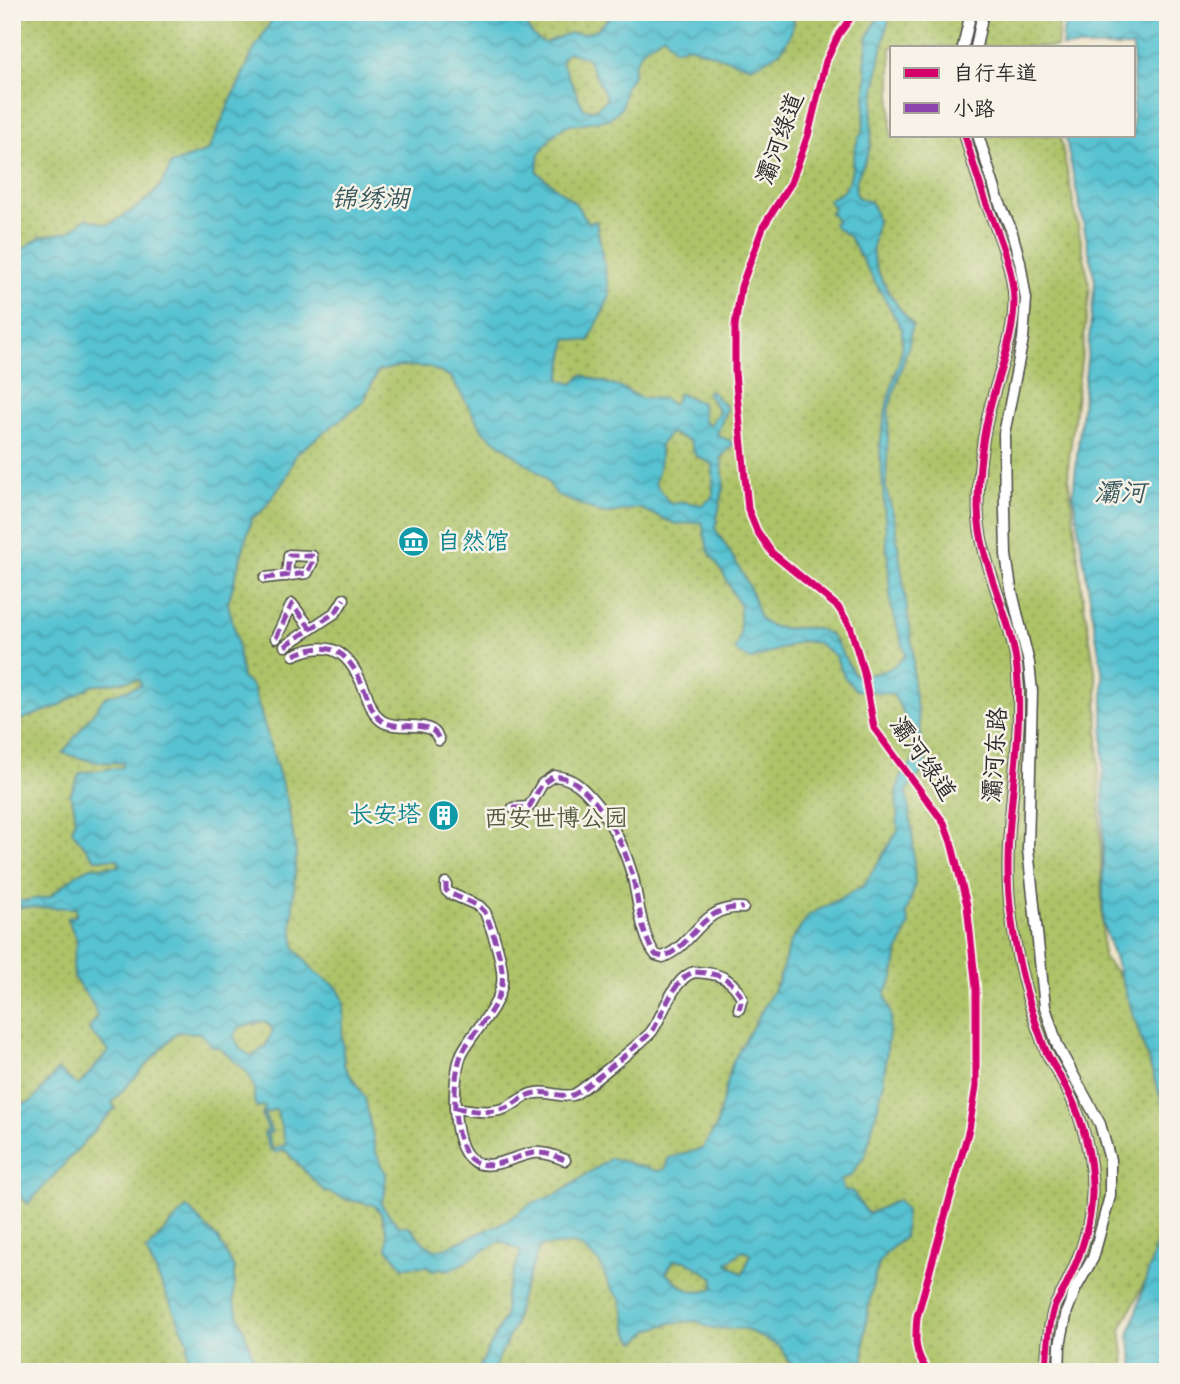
<svg xmlns="http://www.w3.org/2000/svg" width="1180" height="1384" font-family="Mynerve,'LXGW WenKai TC',sans-serif">
  <defs>
    <pattern id="park-dots" width="8" height="8" patternUnits="userSpaceOnUse" patternTransform="scale(1.75)"><rect width="8" height="8" fill="#adc368"/><path d="M2 2h.1M6 6h.1" fill="none" stroke="#8d9f56" stroke-width="1.8" stroke-linecap="round"/></pattern>
    <pattern id="water-waves" width="16" height="10" patternUnits="userSpaceOnUse" patternTransform="scale(1.75)"><rect width="16" height="10" fill="#57c2d2"/><path d="M0 5q4-4 8 0t8 0" fill="none" stroke="#489eab"/></pattern>
  </defs>
  <rect width="100%" height="100%" fill="#f7f3e8"/>
  <filter id="ink" filterUnits="userSpaceOnUse"><feTurbulence type="fractalNoise" baseFrequency=".0143" numOctaves="2"/><feDisplacementMap in="SourceGraphic" scale="14" xChannelSelector="R" yChannelSelector="G"/><feConvolveMatrix kernelMatrix="1 2 1 2 8 2 1 2 1" color-interpolation-filters="sRGB"/></filter>
  <filter id="wash" filterUnits="userSpaceOnUse"><feTurbulence type="fractalNoise" baseFrequency=".00686" numOctaves="4" result="noise"/><feDisplacementMap in="SourceGraphic" scale="28" xChannelSelector="R" yChannelSelector="G"/><feGaussianBlur stdDeviation="1.57" result="paint"/><feColorMatrix in="noise" values="0 0 0 0 0 0 0 0 0 0 0 0 0 0 0 0 0 1.4 0 .05"/><feComposite in="paint" operator="in"/></filter>
  <g filter="url(#wash)">
    <rect width="100%" height="100%" fill="#efe5ca"/>
    <!-- park -->
    <path fill="url(#park-dots)" stroke="#6c774a" stroke-width="2" d="M 12,12 L 1060,12 L 1057,47 L 891,47 L 891,135 L 1060,135 L 1090,287 L 1068,469 L 1082,592 L 1097,682 L 1103,957 L 1158,1020 L 1168,1038 L 1168,1236 L 1121,1329 L 1126,1372 L 12,1372 Z"/>
    <!-- water -->
    <path fill="url(#water-waves)" stroke="#41767e" stroke-width="2" fill-rule="evenodd" d="M 276,12 L 525,12 C 527,29 529,36 545,43 L 569,33 L 583,34 L 598,29 L 614,12 L 788,12 L 794,21 C 788,50 778,55 751,67 L 688,46 L 674,49 L 664,35 L 643,49 L 635,63 L 632,78 L 625,87 L 622,107 L 609,119 L 565,126 L 553,135 L 539,154 L 537,172 L 575,203 L 589,223 L 596,221 L 610,296 L 589,341 L 567,339 L 560,380 L 573,384 L 582,375 L 622,388 L 641,398 L 664,399 L 673,405 L 679,393 L 702,403 L 704,422 L 710,425 L 719,411 L 707,393 L 710,390 L 727,408 L 717,435 L 735,443 L 721,457 L 724,485 L 715,528 C 727,549 744,571 752,594 C 757,606 756,619 769,625 C 785,633 808,622 827,633 C 838,638 847,668 857,676 C 878,674 892,671 906,655 L 891,606 L 880,446 L 887,403 L 902,350 L 902,329 L 848,235 L 837,229 L 833,223 L 837,220 L 830,212 L 834,208 L 828,200 C 832,197 840,194 843,191 C 857,174 850,146 863,131 L 867,78 L 865,64 L 868,37 L 880,12 L 891,12 C 881,45 877,79 872,113 C 871,125 873,140 869,151 C 864,167 851,180 857,197 L 871,202 C 884,227 870,234 873,256 C 876,276 899,309 912,324 L 909,344 L 889,408 L 886,489 L 894,517 L 913,651 L 913,684 L 926,764 C 922,776 913,780 907,791 L 913,841 L 915,886 L 906,913 L 909,924 L 897,956 L 894,977 L 885,994 L 891,1015 L 883,1086 L 866,1153 L 851,1176 L 841,1179 L 843,1190 L 852,1191 L 868,1214 L 898,1200 L 906,1211 L 904,1238 C 895,1245 885,1252 880,1262 C 872,1279 858,1356 867,1372 L 796,1372 L 780,1347 L 746,1329 L 709,1328 L 697,1321 L 671,1323 L 650,1330 L 636,1342 L 629,1334 L 621,1300 L 610,1287 L 599,1262 L 581,1247 L 574,1244 L 540,1246 L 520,1299 L 514,1326 L 492,1372 L 477,1372 L 505,1316 L 505,1297 L 521,1251 L 501,1241 L 451,1270 L 440,1268 L 433,1271 L 427,1266 L 403,1267 L 387,1248 L 387,1232 L 381,1213 L 374,1205 L 348,1200 L 324,1191 L 284,1149 L 277,1153 L 269,1148 L 264,1134 L 268,1129 L 262,1116 L 265,1106 L 257,1107 L 254,1101 L 254,1087 L 247,1072 L 221,1049 L 211,1046 L 200,1033 L 177,1032 L 112,1102 L 115,1108 L 28,1204 L 12,1188 L 12,1096 L 19,1106 L 32,1101 L 58,1070 L 78,1086 L 109,1051 L 89,1030 L 97,1016 L 92,1003 L 74,978 L 73,961 L 77,940 L 67,918 L 76,916 L 76,908 L 12,907 L 12,902 L 49,897 L 80,872 L 91,867 L 120,866 L 118,859 L 95,859 L 75,835 L 72,829 C 77,819 75,805 70,795 L 80,773 L 123,767 L 123,763 L 94,762 L 63,753 L 105,697 L 141,685 L 139,679 L 91,686 L 59,706 L 12,723 L 12,256 L 41,237 L 71,231 L 86,218 L 108,225 C 134,210 162,195 171,164 L 208,151 L 253,52 ZM 568,52 L 587,58 L 607,99 L 595,110 L 584,109 L 561,61 ZM 400,366 L 428,367 L 451,377 L 484,432 L 543,476 L 558,496 L 604,514 L 639,508 L 676,524 L 702,522 L 708,550 L 723,573 L 740,607 L 740,633 L 735,651 L 751,660 L 801,641 L 818,643 L 835,656 L 845,678 L 856,690 L 893,694 L 905,716 L 915,750 L 913,763 L 904,770 L 896,791 L 898,831 L 863,886 L 809,915 L 790,943 L 778,982 L 732,1063 L 716,1127 L 702,1149 L 668,1158 L 665,1169 L 658,1171 L 611,1158 L 556,1195 L 532,1203 L 505,1222 L 447,1247 L 435,1250 L 424,1243 L 409,1226 L 398,1226 L 381,1204 L 385,1193 L 386,1174 L 376,1152 L 365,1098 L 344,1065 L 342,1035 L 344,1001 L 337,987 L 315,972 L 295,948 L 292,925 L 296,853 L 288,804 L 253,687 L 242,678 L 237,640 L 228,603 L 252,518 L 261,512 L 285,480 L 296,454 L 363,402 L 378,371 ZM 670,433 L 690,441 L 695,455 L 713,465 L 713,497 L 702,505 L 685,502 L 670,504 L 655,483 L 660,464 L 660,445 ZM 265,1021 L 273,1030 L 265,1047 L 252,1056 L 240,1049 L 234,1036 L 240,1027 ZM 276,1109 L 286,1144 L 273,1150 L 267,1134 L 272,1132 L 264,1114 ZM 744,1250 L 751,1254 L 743,1274 L 727,1263 ZM 674,1260 L 687,1261 L 714,1278 L 713,1289 C 692,1297 681,1287 666,1273 Z
      M 1065,12 L 1168,12 L 1168,1120 L 1103,924 L 1103,677 L 1073,495 L 1095,281 L 1065,135 L 1133,135 L 1133,47 L 1062,47 Z
      M 1168,1205 L 1168,1372 L 1135,1372 L 1129,1336 Z
      M 187,1207 L 219,1240 L 234,1268 L 234,1302 L 253,1356 L 266,1372 L 187,1372 L 188,1341 L 146,1251 Z"/>
  </g>
  <g filter="url(#ink)">
    <g fill="none" stroke-linecap="round" stroke-linejoin="round">
      <defs>
        <path id="minor" d="M 963,47 L 971,12
          M 976,47 L 983,12
          M 965,135 C 971,157 978,180 986,202 C 998,234 1013,266 1014,300 C 1014,336 1001,366 992,400 C 982,436 978,471 978,508 C 979,564 1012,615 1017,669 C 1025,748 1001,828 1010,906 C 1015,955 1028,1004 1045,1049 C 1051,1063 1060,1075 1067,1089 C 1083,1120 1093,1158 1092,1194 C 1091,1226 1080,1257 1066,1285 C 1063,1293 1057,1300 1054,1308 C 1048,1328 1047,1351 1046,1372
          M 978,135 L 998,199 L 1011,229 L 1020,262 L 1026,299 L 1023,339 L 1004,434 L 1005,511 L 1006,555 L 1011,588 L 1029,663 L 1032,692 L 1028,849 L 1045,1007 L 1058,1047 L 1100,1124 L 1110,1160 L 1110,1196 L 1093,1258 L 1076,1288 L 1067,1311 L 1060,1345 L 1059,1372
          M 265,578 L 307,573 L 312,563 L 312,556 L 289,555 L 287,576
          M 276,638 L 292,604 L 311,629
          M 285,646 L 336,612 L 344,599
          M 294,655 C 335,637 351,656 366,693 C 370,703 373,715 382,721 C 399,732 432,717 439,740
          M 513,808 L 529,807 L 542,784 L 554,776 C 574,778 582,787 594,801 C 613,824 625,848 633,878 C 638,899 642,939 656,955 L 663,957 C 696,944 700,905 743,908
          M 446,883 L 446,890 L 449,893 L 479,906 L 485,912 C 492,929 505,966 502,984 C 497,1012 474,1029 462,1053 C 452,1075 450,1144 472,1160 C 489,1173 516,1155 534,1153 C 545,1152 555,1156 565,1160
          M 455,1108 C 470,1110 488,1114 503,1109 C 513,1106 521,1097 531,1094 C 547,1089 558,1098 573,1095 C 580,1093 647,1038 652,1031 C 663,1016 674,976 695,972 C 696,972 705,973 706,973 C 724,975 734,982 742,998 L 739,1009"/>
      </defs>
      <!-- minor casing -->
      <use href="#minor" stroke="#484743" stroke-width="13"/>
      <!-- minor -->
      <use href="#minor" stroke="#fff" stroke-width="10"/>
      <!-- quiet -->
      <path stroke="#8e44ad" stroke-width="5" stroke-dasharray="10 5" stroke-linecap="butt" d="M 265,578 L 307,573 L 312,563 L 312,556 L 289,555 L 287,576
        M 276,638 L 292,604 L 311,629
        M 285,646 L 336,612 L 344,599
        M 294,655 C 335,637 351,656 366,693 C 370,703 373,715 382,721 C 399,732 432,717 439,740
        M 513,808 L 529,807 L 542,784 L 554,776 C 574,778 582,787 594,801 C 613,824 625,848 633,878 C 638,899 642,939 656,955 L 663,957 C 696,944 700,905 743,908
        M 446,883 L 446,890 L 449,893 L 479,906 L 485,912 C 492,929 505,966 502,984 C 497,1012 474,1029 462,1053 C 452,1075 450,1144 472,1160 C 489,1173 516,1155 534,1153 C 545,1152 555,1156 565,1160
        M 455,1108 C 470,1110 488,1114 503,1109 C 513,1106 521,1097 531,1094 C 547,1089 558,1098 573,1095 C 580,1093 647,1038 652,1031 C 663,1016 674,976 695,972 C 696,972 705,973 706,973 C 724,975 734,982 742,998 L 739,1009"/>
      <defs>
        <path id="cycleway" d="M 855,12 L 839,34 L 826,61 L 808,135 L 791,183 L 763,227 L 741,287 L 735,326 L 735,373 L 748,509 L 757,531 L 772,553 L 838,607 L 850,626 L 864,673 L 874,728 L 944,823 L 951,842 L 967,905 L 976,988 L 976,1086 L 969,1129 L 917,1317 C 915,1341 914,1352 928,1372
          M 965,135 C 971,157 978,180 986,202 C 998,234 1013,266 1014,300 C 1014,336 1001,366 992,400 C 982,436 978,471 978,508 C 979,564 1012,615 1017,669 C 1025,748 1001,828 1010,906 C 1015,955 1028,1004 1045,1049 C 1051,1063 1060,1075 1067,1089 C 1083,1120 1093,1158 1092,1194 C 1091,1226 1080,1257 1066,1285 C 1063,1293 1057,1300 1054,1308 C 1048,1328 1047,1351 1046,1372"/>
      </defs>
      <!-- cycleway casing -->
      <use href="#cycleway" stroke="#f7f3e8" stroke-width="11"/>
      <!-- cycleway -->
      <use href="#cycleway" stroke="#d6006c" stroke-width="7"/>
    </g>
  </g>
  <!-- icons -->
  <defs>
    <symbol id="museum-disc" viewBox="-11 -11 22 22"><circle r="9.5" fill="#0f9aa8" stroke="#f7f3e8"/><path d="M0-6L6-3V-2H-6V-3ZM-5-1h2V3h-2ZM-1-1h2V3h-2ZM3-1h2V3H3ZM-6 4H6V6H-6Z" fill="#fff"/></symbol>
    <symbol id="building-disc" viewBox="-11 -11 22 22"><circle r="9.5" fill="#0f9aa8" stroke="#f7f3e8"/><path d="M-4-6H4V6H1V3H-1V6H-4ZM-2.5-4.3h1.7v1.8h-1.7ZM.8-4.3h1.7v1.8H.8ZM-2.5-1h1.7V.8h-1.7ZM.8-1h1.7V.8H.8Z" fill="#fff"/></symbol>
  </defs>
  <g fill-rule="evenodd">
    <use href="#museum-disc" x="396" y="524" width="35" height="35"/>
    <use href="#building-disc" x="426" y="798" width="35" height="35"/>
  </g>
  <g text-anchor="middle" dominant-baseline="central" stroke-width="5" stroke-linejoin="round" paint-order="stroke">
    <!-- street labels -->
    <g font-size="24" fill="#2b2b2b" stroke="#f7f3e8">
      <text transform="translate(781 139) rotate(-70)">灞河绿道</text>
      <text transform="translate(996 755) rotate(-86)">灞河东路</text>
      <text transform="translate(922 759) rotate(55)">灞河绿道</text>
    </g>
    <!-- culture labels -->
    <g font-size="24" fill="#0d838f" stroke="#f7f3e8" text-anchor="start">
      <text x="437" y="542">自然馆</text>
      <text x="421" y="815" text-anchor="end">长安塔</text>
    </g>
    <!-- park labels -->
    <g font-size="24" fill="#52593d" stroke="#f7f3e8">
      <text x="556" y="819">西安世博公园</text>
    </g>
    <!-- water labels -->
    <g font-size="26" font-style="italic" fill="#38585d" stroke="#f7f3e8">
      <text x="370" y="200">锦绣湖</text>
      <text x="1120" y="494">灞河</text>
    </g>
  </g>
  <!-- margin -->
  <rect width="1180" height="1384" fill="none" stroke="#f7f3e8" stroke-width="42"/>
  <!-- legend -->
  <rect x="890" y="46" width="245" height="91" fill="#f7f3e8" stroke="#a5a39c" stroke-width="2"/>
  <rect x="904" y="68" width="35" height="10" fill="#d6006c" stroke="#a5a39c" stroke-width="2"/>
  <text x="953" y="80" font-size="21" fill="#2b2b2b">自行车道</text>
  <rect x="904" y="103" width="35" height="10" fill="#8e44ad" stroke="#a5a39c" stroke-width="2"/>
  <text x="953" y="116" font-size="21" fill="#2b2b2b">小路</text>
</svg>
